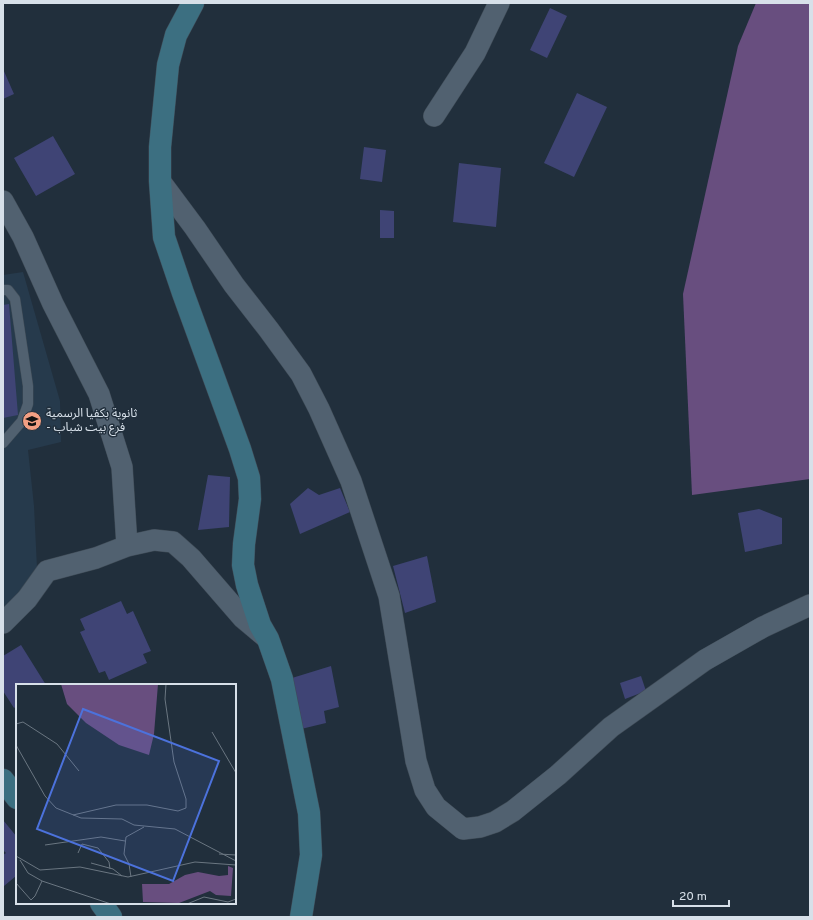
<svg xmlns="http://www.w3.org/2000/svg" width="813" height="920" font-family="Overpass,'Noto Sans Arabic',sans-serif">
  <rect width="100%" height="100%" fill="#212f3c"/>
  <!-- built -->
  <path fill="#263a4c" d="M 23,272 L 60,401 L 61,442 L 28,450 L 34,506 L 37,568 L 26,589 L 3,608 L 3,275 Z"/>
  <!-- forest -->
  <path fill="#684e7f" d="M 756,3 L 810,3 L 810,479 L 692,495 L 683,294 L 738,46 Z"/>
  <!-- building -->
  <path fill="#3f4475" d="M 550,8 L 567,16 L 547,58 L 530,50 Z
    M 3,69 L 14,94 L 3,99 Z
    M 577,93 L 607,107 L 574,177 L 544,163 Z
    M 53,136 L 75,174 L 36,196 L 14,158 Z
    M 364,147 L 386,150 L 382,182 L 360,179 Z
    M 459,163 L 501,168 L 496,227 L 453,222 Z
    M 380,210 L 394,211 L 394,238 L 380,238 Z
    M 9,304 L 18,415 L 3,418 L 3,305 Z
    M 208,475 L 230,477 L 229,527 L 198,530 Z
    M 308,488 L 319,495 L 340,488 L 350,512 L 300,534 L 290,504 Z
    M 759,509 L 782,518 L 782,544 L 745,552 L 738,513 Z
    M 427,556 L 436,602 L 405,613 L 393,566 Z
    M 121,601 L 127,614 L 133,611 L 151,651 L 143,654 L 147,663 L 109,680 L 105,671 L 99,673 L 80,632 L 85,630 L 80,619 Z
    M 21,645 L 46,685 L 17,685 L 17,706 L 14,708 L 3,691 L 3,656 Z
    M 331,666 L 339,707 L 324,711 L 326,723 L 301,729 L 292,678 Z
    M 641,676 L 646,691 L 625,699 L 620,683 Z
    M 3,820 L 17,837 L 17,878 L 16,876 L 4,886 L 3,884 L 3,855 L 6,853 L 3,850 Z"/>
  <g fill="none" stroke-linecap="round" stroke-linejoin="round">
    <defs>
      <path id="lane" d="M 3,290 L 8,290 L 15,299 L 28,386 L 28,404 L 22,421 L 3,443"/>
      <path id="street" d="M 434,116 L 475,53 L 499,3
        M 160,181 L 195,228 L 234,285 L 269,330 L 301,374 L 319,409 L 351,481 L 389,596 L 416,761 L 425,790 L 436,807 L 463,829 L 480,827 L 495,822 L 513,811 L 558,775 L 611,727 L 705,660 L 763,627 L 810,605
        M 3,201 L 23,237 L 53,304 L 99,394 L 122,467 L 127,546
        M 3,623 L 27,599 L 47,571 L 96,558 L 127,546 L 154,540 L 173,542 L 191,558 L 243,618 L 268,639"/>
      <path id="secondary" d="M 193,3 L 176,35 L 168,65 L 160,147 L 160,181 L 164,237 L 183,293 L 240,449 L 249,478 L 250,499 L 244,544 L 243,565 L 247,585 L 260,625 L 268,639 L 282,679 L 309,813 L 311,855 L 301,917
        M 3,780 L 17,798
        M 101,903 L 111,917"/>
    </defs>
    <!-- lane casing -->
    <use href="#lane" stroke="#3f4b56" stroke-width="11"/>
    <!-- street casing -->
    <use href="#street" stroke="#3f4b56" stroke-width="22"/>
    <!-- secondary casing -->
    <use href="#secondary" stroke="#3f4b56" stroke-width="23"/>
    <!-- lane -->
    <use href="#lane" stroke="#516170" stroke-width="10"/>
    <!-- street -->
    <use href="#street" stroke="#516170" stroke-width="21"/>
    <!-- secondary -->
    <use href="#secondary" stroke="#3c6f81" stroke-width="22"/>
  </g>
  <!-- icons -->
  <defs>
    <symbol id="school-disc" viewBox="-11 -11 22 22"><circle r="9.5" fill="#f39f83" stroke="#212f3c"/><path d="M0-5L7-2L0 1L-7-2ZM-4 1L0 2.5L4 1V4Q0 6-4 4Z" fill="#111"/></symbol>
  </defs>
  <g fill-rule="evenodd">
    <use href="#school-disc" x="21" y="410" width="22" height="22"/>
  </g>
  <g text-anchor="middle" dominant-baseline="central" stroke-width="3" stroke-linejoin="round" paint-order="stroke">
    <!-- poi labels -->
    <g font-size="12" fill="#d7e0e9" stroke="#212f3c" text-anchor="start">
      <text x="46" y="414">ثانوية بكفيا الرسمية<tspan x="46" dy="14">- فرع بيت شباب</tspan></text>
    </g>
  </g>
  <!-- overview -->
  <g transform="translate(16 684)">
    <rect width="220" height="220" fill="#212f3c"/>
    <path d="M 45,0 L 142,0 L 138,50 L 133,71 L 103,61 L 70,39 L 51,20 ZM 212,182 L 217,184 L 215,212 L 200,211 L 194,207 L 163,219 L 127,218 L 126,200 L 153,200 L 169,191 L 182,188 L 203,192 L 212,191 Z" fill="#684e7f"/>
    <path fill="none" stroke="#6a7681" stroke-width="1" d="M 0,40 L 7,38 L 41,60 L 63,87M 196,48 L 220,89M 0,61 L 29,112 L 40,124 L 65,134 L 106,135 L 118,141 L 159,145 L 220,177M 57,131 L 100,121 L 131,121 L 162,127 L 170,124 L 170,115 L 158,78 L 149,15 L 150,0M 29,161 L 85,153 L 109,157M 62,169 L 66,160 L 82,164 L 93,178 L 94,185M 203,170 L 220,171M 0,172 L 24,186 L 64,183 L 112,193 L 179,178 L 220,181M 4,176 L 12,189 L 26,197 L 95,220M 75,179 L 97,185 L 106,192M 115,193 L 113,180 L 108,170 L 110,153 L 128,143M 0,199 L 15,216 L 19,212 L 26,197M 171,220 L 188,213 L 212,218 L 220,215"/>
    <path fill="#4c72dc" fill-opacity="0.15" stroke="#4c72dc" stroke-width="2" d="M 67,25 L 203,77 L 157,197 L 21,145 Z"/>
    <rect width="220" height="220" fill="none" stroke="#d7e0e9" stroke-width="2"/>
  </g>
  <!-- border -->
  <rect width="813" height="920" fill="none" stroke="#d7e0e9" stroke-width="8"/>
  <!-- scale -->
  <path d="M673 900v6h56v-6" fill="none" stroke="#d7e0e9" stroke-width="2"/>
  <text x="679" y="900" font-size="12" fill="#d7e0e9" stroke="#212f3c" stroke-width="3" paint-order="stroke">20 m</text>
</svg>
